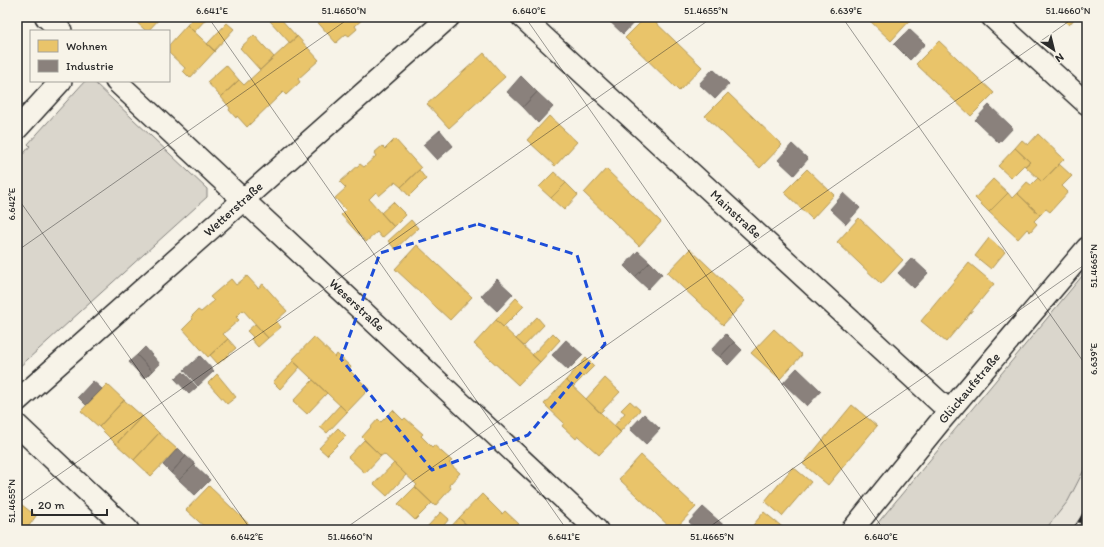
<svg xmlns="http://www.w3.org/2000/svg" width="1104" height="547" font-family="Itim,sans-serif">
  <rect width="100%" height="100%" fill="#f7f3e8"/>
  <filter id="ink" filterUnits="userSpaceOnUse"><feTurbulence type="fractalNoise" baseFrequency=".025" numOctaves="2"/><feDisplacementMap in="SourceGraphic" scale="8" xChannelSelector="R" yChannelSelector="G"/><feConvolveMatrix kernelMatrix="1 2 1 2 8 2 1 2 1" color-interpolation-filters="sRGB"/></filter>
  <g filter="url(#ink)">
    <!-- built -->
    <path fill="#e8e4da" d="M 1087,464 L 1087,530 L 1045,530 L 1068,501 Z"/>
    <!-- green -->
    <path fill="#dad6cc" stroke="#82807c" d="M 85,81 L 92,81 L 95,83 L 207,189 L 207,197 L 17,369 L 17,156 L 18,155 L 21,157 L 30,146 L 28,144 Z
      M 1087,270 L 1087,464 L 1068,501 L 1045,530 L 872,530 Z"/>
    <!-- homes -->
    <path fill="#e9c46a" stroke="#b09657" d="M 131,17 L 161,17 L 148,31 L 146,31 Z
      M 194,17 L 208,17 L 194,32 L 187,25 Z
      M 274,17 L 279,17 L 297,37 L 290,43 L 270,21 Z
      M 313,17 L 365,17 L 355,26 L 357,29 L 349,36 L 346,34 L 336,43 Z
      M 646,17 L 650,17 L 702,67 L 679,91 L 625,38 Z
      M 866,17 L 913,17 L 891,41 Z
      M 1060,17 L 1076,17 L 1069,25 Z
      M 227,23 L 234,29 L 214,51 L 207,44 Z
      M 187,25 L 215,51 L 190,78 L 183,71 L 185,68 L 169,53 L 169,45 Z
      M 254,35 L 274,57 L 260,70 L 240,48 Z
      M 297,36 L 319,60 L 298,79 L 300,82 L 286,95 L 283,92 L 247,127 L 237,116 L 236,118 L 229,110 L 230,108 L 221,97 L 239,80 L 244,85 Z
      M 939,41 L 994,93 L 971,116 L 916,64 Z
      M 484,53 L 505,77 L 449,128 L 427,104 Z
      M 226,65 L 239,80 L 221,97 L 207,82 Z
      M 728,93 L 782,145 L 760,168 L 705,116 Z
      M 549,116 L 577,142 L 555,166 L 527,140 Z
      M 1038,134 L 1064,159 L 1042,182 L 1025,166 L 1030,162 L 1015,148 L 1022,140 L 1028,145 Z
      M 395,139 L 421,168 L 401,187 L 395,182 L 379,196 L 376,192 L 369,199 L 394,227 L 382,238 L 377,232 L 366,242 L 341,215 L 346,210 L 335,198 L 346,188 L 340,182 L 360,164 L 364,167 L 376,156 L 374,153 L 382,146 L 385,149 Z
      M 1015,148 L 1030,162 L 1025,166 L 1024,165 L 1011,178 L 998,166 Z
      M 1059,164 L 1072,176 L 1062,186 L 1068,192 L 1050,212 L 1046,209 L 1040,215 L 1017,193 L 1027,182 L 1031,185 L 1038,178 L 1042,182 Z
      M 606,169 L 661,222 L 639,246 L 584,193 Z
      M 807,169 L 834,195 L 812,219 L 784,192 Z
      M 419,170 L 426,179 L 409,196 L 401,187 Z
      M 554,172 L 566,183 L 551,198 L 539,187 Z
      M 993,179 L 1008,193 L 989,212 L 975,198 Z
      M 566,183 L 578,195 L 564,210 L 551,198 Z
      M 1008,193 L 1012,198 L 1017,193 L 1040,215 L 1034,221 L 1037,224 L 1030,232 L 1027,229 L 1018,239 L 989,212 Z
      M 393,202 L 406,215 L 394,227 L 381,213 Z
      M 859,218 L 903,260 L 881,284 L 837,242 Z
      M 411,220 L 418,228 L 395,249 L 388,241 Z
      M 989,238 L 1005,252 L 991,269 L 975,256 Z
      M 417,245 L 472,297 L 450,320 L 395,269 Z
      M 690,249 L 745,301 L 723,325 L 667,273 Z
      M 969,263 L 994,284 L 946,342 L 921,321 Z
      M 247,276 L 258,288 L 263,284 L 287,311 L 276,321 L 281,327 L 268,338 L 243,310 L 236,317 L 239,320 L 223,334 L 228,339 L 208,357 L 183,329 L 193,319 L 191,317 L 198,310 L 201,312 L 214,301 L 210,297 L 231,279 L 236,285 Z
      M 516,298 L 524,306 L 503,327 L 496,320 Z
      M 537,317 L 544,325 L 524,346 L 516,339 Z
      M 496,320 L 540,362 L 518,385 L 474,344 Z
      M 255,324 L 268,338 L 258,347 L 251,339 L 253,337 L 247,331 Z
      M 774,329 L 802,355 L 780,379 L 751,353 Z
      M 553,333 L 560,340 L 540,362 L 532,355 Z
      M 314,337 L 335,357 L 337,354 L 351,367 L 349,370 L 369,389 L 347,412 L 292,360 Z
      M 228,339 L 236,348 L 218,364 L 210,355 Z
      M 586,358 L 594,366 L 573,387 L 566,380 Z
      M 293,361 L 300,367 L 280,389 L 273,382 Z
      M 217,374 L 236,397 L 227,404 L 208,383 Z
      M 605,378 L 620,392 L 600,413 L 586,399 Z
      M 313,380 L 327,393 L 307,414 L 293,401 Z
      M 566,380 L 621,432 L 599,455 L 578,436 L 576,439 L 562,426 L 564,423 L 544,404 Z
      M 107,384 L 124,400 L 99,427 L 81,411 Z
      M 124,400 L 142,416 L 116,444 L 99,427 Z
      M 630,401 L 640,410 L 620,432 L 614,426 L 625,413 L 621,410 Z
      M 340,405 L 347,412 L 327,433 L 320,427 Z
      M 852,405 L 877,426 L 828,485 L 803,464 Z
      M 393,410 L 403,420 L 405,418 L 423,434 L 421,436 L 432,447 L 434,445 L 452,461 L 449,463 L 460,473 L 449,485 L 451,488 L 435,506 L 415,487 L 417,485 L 384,454 L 381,456 L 362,437 L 378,419 L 381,422 Z
      M 142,416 L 159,433 L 134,460 L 116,444 Z
      M 338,428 L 346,436 L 327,455 L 319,448 Z
      M 159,433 L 177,449 L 151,476 L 134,460 Z
      M 364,440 L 381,456 L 365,473 L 348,457 Z
      M 641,455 L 696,507 L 674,530 L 673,530 L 619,479 Z
      M 394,463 L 406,475 L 387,496 L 374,484 Z
      M 793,467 L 811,482 L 782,516 L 765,501 Z
      M 209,486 L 255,530 L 208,530 L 186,510 Z
      M 415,487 L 432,503 L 415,520 L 398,504 Z
      M 482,494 L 502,514 L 505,511 L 519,524 L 516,527 L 519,530 L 472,530 L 459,518 Z
      M 17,501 L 36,516 L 26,530 L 17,530 Z
      M 441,512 L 449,519 L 440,530 L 431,530 L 427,527 Z
      M 764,512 L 786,530 L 749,530 Z
      M 459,518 L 467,525 L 462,530 L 448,530 Z"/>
    <!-- industry -->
    <path fill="#8a817c" stroke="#6e6764" d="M 605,17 L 636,17 L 637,19 L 623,34 Z
      M 909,29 L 925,44 L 910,60 L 894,44 Z
      M 713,69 L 729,84 L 715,99 L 699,84 Z
      M 521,76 L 537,92 L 523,107 L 507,92 Z
      M 537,92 L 553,107 L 538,123 L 523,107 Z
      M 989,105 L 1013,128 L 999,143 L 975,120 Z
      M 440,130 L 453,146 L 437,160 L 423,145 Z
      M 792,144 L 808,159 L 794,175 L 778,160 Z
      M 844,193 L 860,208 L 846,224 L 830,209 Z
      M 638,251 L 650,262 L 635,277 L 624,266 Z
      M 912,258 L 928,273 L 914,288 L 898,273 Z
      M 650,262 L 662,274 L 648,289 L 635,277 Z
      M 497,279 L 513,294 L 497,311 L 481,296 Z
      M 726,334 L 734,342 L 720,357 L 711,350 Z
      M 566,340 L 583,355 L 568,370 L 552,355 Z
      M 734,342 L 742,350 L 728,365 L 720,357 Z
      M 145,347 L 160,364 L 152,371 L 137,355 Z
      M 137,355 L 152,371 L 144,379 L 129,362 Z
      M 200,356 L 214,371 L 198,386 L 184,370 Z
      M 797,368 L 821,391 L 807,406 L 783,383 Z
      M 183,372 L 197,387 L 189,394 L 175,379 Z
      M 93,381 L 102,389 L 86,405 L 78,397 Z
      M 644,414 L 660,429 L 646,444 L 630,429 Z
      M 178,448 L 186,456 L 171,473 L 163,465 Z
      M 186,456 L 195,464 L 179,480 L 171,473 Z
      M 194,465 L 210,480 L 195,495 L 179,480 Z
      M 703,507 L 728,529 L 727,530 L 698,530 L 689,522 Z"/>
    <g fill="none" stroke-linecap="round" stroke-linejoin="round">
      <defs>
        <path id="minor" d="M 46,17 L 61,31
          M 522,17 L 949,411
          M 992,17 L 1087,104
          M 116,81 L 597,530
          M 17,129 L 61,81
          M 17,401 L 449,17
          M 17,425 L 128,530
          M 852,530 L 939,423 L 1087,248"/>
      </defs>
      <!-- minor casing -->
      <use href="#minor" stroke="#2b2b2b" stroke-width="24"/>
      <!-- minor -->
      <use href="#minor" stroke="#f7f3e8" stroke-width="21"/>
      <defs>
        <path id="rail" d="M 1074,530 L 1081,520 L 1087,509"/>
      </defs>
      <!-- rail casing -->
      <use href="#rail" stroke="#2b2b2b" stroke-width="4.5"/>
      <!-- rail -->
      <use href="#rail" stroke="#f7f3e8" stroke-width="3" stroke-dasharray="9" stroke-linecap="butt"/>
    </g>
  </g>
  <!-- marked area -->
  <path fill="none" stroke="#1d4ed8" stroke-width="3" stroke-dasharray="8 5" stroke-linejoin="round" d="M 478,224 L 577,255 L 605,344 L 528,435 L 432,470 L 341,359 L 380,253 Z"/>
  <!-- ticks -->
  <path fill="none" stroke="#2b2b2b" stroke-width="1" stroke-opacity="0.45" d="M 208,17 L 567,530M 525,17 L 884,530M 842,17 L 1087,367M 17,197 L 251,530M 17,251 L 351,17M 17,504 L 713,17M 343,530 L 1075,17M 705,530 L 1087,263M 1068,530 L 1087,516"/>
  <g text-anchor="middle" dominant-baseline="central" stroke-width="4" stroke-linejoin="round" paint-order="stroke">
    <!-- street labels -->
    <g font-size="13" fill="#2b2b2b" stroke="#f7f3e8">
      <text transform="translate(233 209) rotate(-42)">Wetterstraße</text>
      <text transform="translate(736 214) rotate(43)">Mainstraße</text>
      <text transform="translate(357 305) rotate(43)">Weserstraße</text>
      <text transform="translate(969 388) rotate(-50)">Glückaufstraße</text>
    </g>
  </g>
  <!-- margin -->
  <rect width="1104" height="547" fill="none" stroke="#f7f3e8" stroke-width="44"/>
  <!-- legend -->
  <rect x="30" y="30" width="140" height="52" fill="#f7f3e8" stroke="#a5a39c"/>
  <rect x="38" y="40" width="20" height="12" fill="#e9c46a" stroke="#a5a39c"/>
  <text x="66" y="50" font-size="12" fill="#2b2b2b">Wohnen</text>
  <rect x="38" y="60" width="20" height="12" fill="#8a817c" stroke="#a5a39c"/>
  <text x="66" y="70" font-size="12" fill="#2b2b2b">Industrie</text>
  <!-- north arrow -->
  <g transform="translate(1054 50) rotate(145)" stroke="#f7f3e8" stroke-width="3" paint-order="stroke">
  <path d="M0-3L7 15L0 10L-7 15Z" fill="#2b2b2b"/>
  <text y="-6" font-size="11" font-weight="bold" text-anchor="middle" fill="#2b2b2b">N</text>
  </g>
  <!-- scale -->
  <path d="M32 509v6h75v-6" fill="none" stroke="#2b2b2b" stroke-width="2"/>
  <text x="38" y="509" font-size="12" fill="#2b2b2b" stroke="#f7f3e8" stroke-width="3" paint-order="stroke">20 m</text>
  <rect x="22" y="22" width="1060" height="503" fill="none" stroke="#2b2b2b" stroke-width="1.5"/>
  <g font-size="10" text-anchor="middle" fill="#2b2b2b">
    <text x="212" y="14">6.641°E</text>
    <text x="344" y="14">51.4650°N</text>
    <text x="529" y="14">6.640°E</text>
    <text x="706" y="14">51.4655°N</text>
    <text x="846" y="14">6.639°E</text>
    <text x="1068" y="14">51.4660°N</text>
    <text transform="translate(11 204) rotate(-90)" y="4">6.642°E</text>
    <text transform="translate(1093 266) rotate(-90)" y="4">51.4665°N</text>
    <text transform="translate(1093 359) rotate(-90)" y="4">6.639°E</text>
    <text transform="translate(11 501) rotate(-90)" y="4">51.4655°N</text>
    <text x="247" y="540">6.642°E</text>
    <text x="350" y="540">51.4660°N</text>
    <text x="564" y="540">6.641°E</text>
    <text x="712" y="540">51.4665°N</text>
    <text x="881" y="540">6.640°E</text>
  </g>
</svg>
